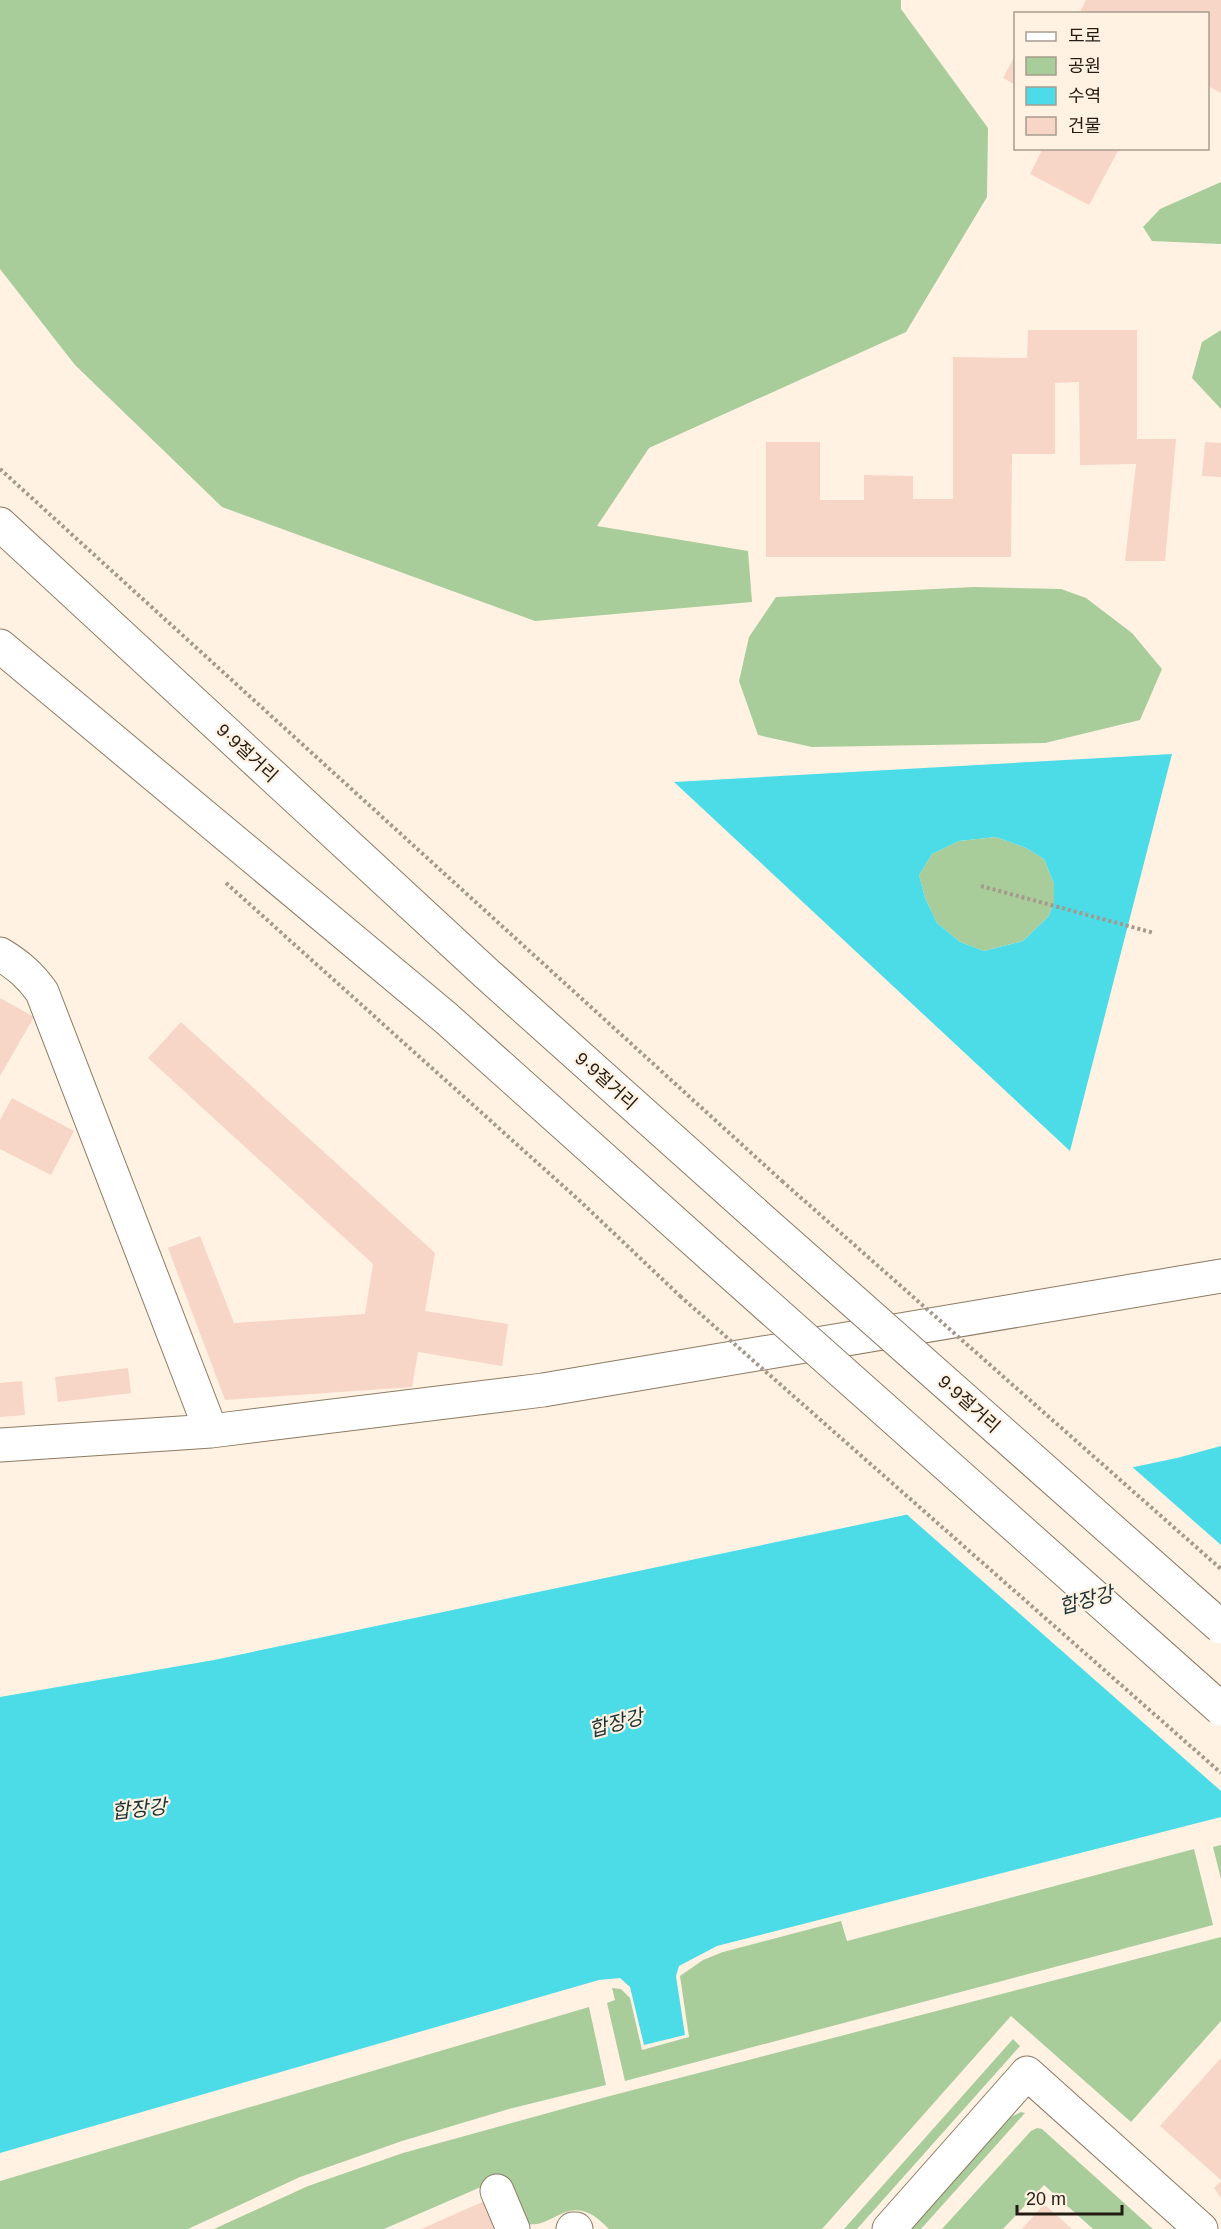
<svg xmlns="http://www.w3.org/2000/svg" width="1221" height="2229" font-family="Arial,'Noto Sans KR',sans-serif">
  <rect width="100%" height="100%" fill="#fff2e2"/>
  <!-- green -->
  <path fill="#a9cc9b" d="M 0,0 L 901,0 L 901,9 L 988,128 L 987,197 L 906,332 L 649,448 L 597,526 L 748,551 L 752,602 L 535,621 L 222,507 L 75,365 L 0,269 Z
    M 1221,182 L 1221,244 L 1152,241 L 1143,227 L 1160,209 Z
    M 1221,330 L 1221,409 L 1192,378 L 1202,342 Z
    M 974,587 L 1061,589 L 1086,598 L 1132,633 L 1162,669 L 1140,720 L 1045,743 L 812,747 L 758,735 L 739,681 L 749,637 L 776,597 Z
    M 996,837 L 1026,848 L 1044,859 L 1054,884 L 1054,904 L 1048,917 L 1023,941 L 984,951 L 960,942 L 937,923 L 925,898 L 919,875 L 932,854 L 959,841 Z
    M 1221,1845 L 1221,1879 L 1213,1847 Z
    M 1194,1849 L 1213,1925 L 625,2081 L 607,2003 L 615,2000 L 612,1988 L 621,1989 L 630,1998 L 642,2050 L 689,2037 L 680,1976 L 703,1960 L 723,1952 L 841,1921 L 847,1941 Z
    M 1221,1937 L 1221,2021 L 1131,2122 L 1011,2016 L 822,2229 L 609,2229 C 570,2187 556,2229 526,2224 L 504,2177 L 384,2229 L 214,2229 L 308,2186 L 403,2153 L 606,2097 Z
    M 589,2007 L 606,2085 L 509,2109 L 402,2141 L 300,2177 L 188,2229 L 0,2229 L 0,2181 Z
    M 1013,2039 L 1020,2046 L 857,2229 L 844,2229 Z
    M 1021,2112 L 1025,2113 L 921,2229 L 911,2229 L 1011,2117 Z
    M 1037,2128 L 1042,2129 L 1153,2229 L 1093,2229 L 1044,2185 L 1003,2229 L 942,2229 L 1031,2131 Z"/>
  <!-- water -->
  <path fill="#4cdce8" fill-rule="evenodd" d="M 1172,754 L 1070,1151 L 674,782 ZM 996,837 L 1026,848 L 1044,859 L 1054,884 L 1054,904 L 1048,917 L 1023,941 L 984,951 L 960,942 L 937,923 L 925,898 L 919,875 L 932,854 L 959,841 Z
    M 1221,1446 L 1221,1817 L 717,1946 L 679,1966 L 676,1976 L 685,2035 L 644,2045 L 630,1987 L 620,1978 L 599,1980 L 0,2153 L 0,1697 L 214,1660 L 1177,1458 Z"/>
  <!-- pier -->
  <path fill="#fff2e2" d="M 1130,1465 L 1221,1545 L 1221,1791 L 904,1512 Z"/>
  <!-- building -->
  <path fill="#f7d5c7" d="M 1086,0 L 1221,0 L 1221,93 L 1208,86 L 1208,14 L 1079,14 Z
    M 1016,54 L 1016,85 L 1003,78 Z
    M 1043,148 L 1114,148 L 1118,151 L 1089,205 L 1030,174 Z
    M 1028,330 L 1137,330 L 1137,439 L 1176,439 L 1165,561 L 1125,561 L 1136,464 L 1080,465 L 1079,382 L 1055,383 L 1055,454 L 1012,454 L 1011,557 L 766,557 L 766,442 L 820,442 L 820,500 L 864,500 L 864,475 L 913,476 L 913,499 L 953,499 L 953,357 L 1027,358 Z
    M 1205,442 L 1221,443 L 1221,477 L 1202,476 Z
    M 0,998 L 34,1017 L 0,1076 Z
    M 181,1022 L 435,1253 L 425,1311 L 508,1324 L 502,1366 L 418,1352 L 412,1387 L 225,1400 L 168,1248 L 200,1236 L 234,1323 L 365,1314 L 373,1264 L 148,1058 Z
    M 12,1098 L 74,1131 L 51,1175 L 0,1149 L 0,1120 Z
    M 128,1368 L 131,1393 L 58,1402 L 55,1377 Z
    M 22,1381 L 25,1415 L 0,1417 L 0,1383 Z
    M 1221,2058 L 1221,2180 L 1160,2126 Z
    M 1221,2181 L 1221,2198 L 1214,2188 Z
    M 487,2200 L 499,2229 L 421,2229 Z
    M 1044,2204 L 1072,2229 L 1022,2229 Z"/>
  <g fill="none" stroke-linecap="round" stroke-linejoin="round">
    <defs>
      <path id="minor" d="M 0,954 C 18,965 30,975 42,992 L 211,1431
        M 0,1445 L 211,1431 L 543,1390 L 1221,1276
        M 497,2191 L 513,2229
        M 573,2229 L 576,2229
        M 889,2229 L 1027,2073 L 1201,2229"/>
      <path id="highway" d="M 0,524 L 487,974 L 754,1213
        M 0,646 L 446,1018 L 714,1258"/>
    </defs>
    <!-- minor casing -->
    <use href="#minor" stroke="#8d7a62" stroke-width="35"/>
    <!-- highway casing -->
    <use href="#highway" stroke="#8d7a62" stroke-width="35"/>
    <!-- path -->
    <path stroke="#a4998b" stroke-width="4" stroke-dasharray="3 3" stroke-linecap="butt" d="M 0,469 L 782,1181
      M 226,883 L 581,1202 L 680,1296
      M 981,886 L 1154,933"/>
    <!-- minor -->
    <use href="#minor" stroke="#fff" stroke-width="33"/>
    <!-- highway -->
    <use href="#highway" stroke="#fff" stroke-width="33"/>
    <defs>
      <path id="highway-bridge" d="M 754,1213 L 1221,1627
        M 714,1258 L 1221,1709"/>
    </defs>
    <!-- highway-bridge casing -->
    <use href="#highway-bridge" stroke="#8d7a62" stroke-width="35" stroke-linecap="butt"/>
    <!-- path-bridge -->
    <path stroke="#a4998b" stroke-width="4" stroke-dasharray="3 3" stroke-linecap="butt" d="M 782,1181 L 1221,1569
      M 680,1296 L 1221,1773"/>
    <!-- highway-bridge -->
    <use href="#highway-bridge" stroke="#fff" stroke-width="33"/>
  </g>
  <g text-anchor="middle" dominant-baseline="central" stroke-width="4.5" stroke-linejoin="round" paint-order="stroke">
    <!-- street labels -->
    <g font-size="18" fill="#241c12" stroke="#fff2e2">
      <text transform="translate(247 753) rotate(43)">9·9절거리</text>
      <text transform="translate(606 1081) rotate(42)">9·9절거리</text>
      <text transform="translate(969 1404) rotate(42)">9·9절거리</text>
    </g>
    <!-- water labels -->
    <g font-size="20" font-style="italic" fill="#1a3234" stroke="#fff2e2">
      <text transform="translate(1086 1600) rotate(-15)">합장강</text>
      <text transform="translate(616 1723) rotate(-15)">합장강</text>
      <text transform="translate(139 1809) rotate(-6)">합장강</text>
    </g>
  </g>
  <!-- legend -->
  <rect x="1014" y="12" width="195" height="138" fill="#fff2e2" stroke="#a79c8f" stroke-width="1.5"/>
  <rect x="1026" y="32" width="30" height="9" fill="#ffffff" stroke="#a79c8f" stroke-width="1.5"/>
  <text x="1068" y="42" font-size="18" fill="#241c12">도로</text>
  <rect x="1026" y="57" width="30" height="18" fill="#a9cc9b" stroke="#a79c8f" stroke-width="1.5"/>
  <text x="1068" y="72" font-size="18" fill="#241c12">공원</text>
  <rect x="1026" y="87" width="30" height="18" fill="#4cdce8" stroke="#a79c8f" stroke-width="1.5"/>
  <text x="1068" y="102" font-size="18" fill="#241c12">수역</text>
  <rect x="1026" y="117" width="30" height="18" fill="#f7d5c7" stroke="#a79c8f" stroke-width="1.5"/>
  <text x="1068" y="132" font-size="18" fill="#241c12">건물</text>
  <!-- scale -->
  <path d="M1017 2205v9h105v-9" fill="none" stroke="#241c12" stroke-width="3"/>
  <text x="1026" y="2205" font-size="18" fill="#241c12" stroke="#fff2e2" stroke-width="4.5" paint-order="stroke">20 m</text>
</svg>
